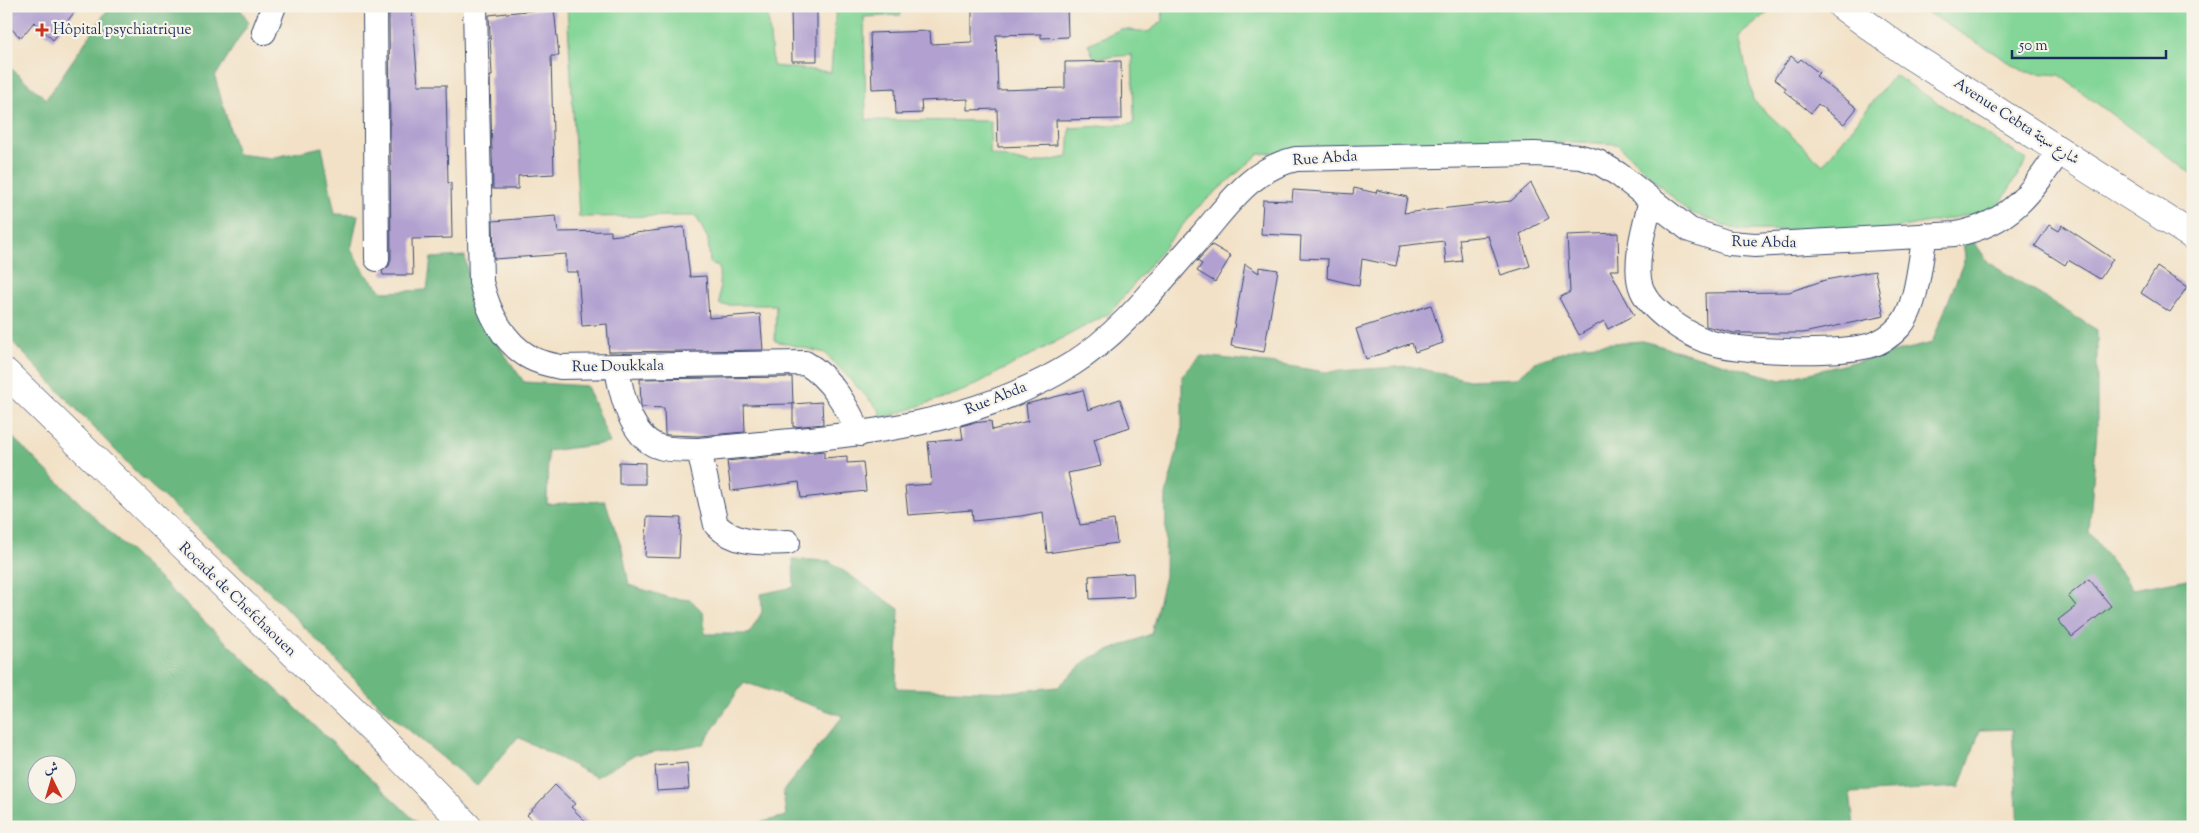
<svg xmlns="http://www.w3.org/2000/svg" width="2199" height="833" font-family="'Sorts Mill Goudy',Amiri,serif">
  <rect width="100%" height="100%" fill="#f7f3e8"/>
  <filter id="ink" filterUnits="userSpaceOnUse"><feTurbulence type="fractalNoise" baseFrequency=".02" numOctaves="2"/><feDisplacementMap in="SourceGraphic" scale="10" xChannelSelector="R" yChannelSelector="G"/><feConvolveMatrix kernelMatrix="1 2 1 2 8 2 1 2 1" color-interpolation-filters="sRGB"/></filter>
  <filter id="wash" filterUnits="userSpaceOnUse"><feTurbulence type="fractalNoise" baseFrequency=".0096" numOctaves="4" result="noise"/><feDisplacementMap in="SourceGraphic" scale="20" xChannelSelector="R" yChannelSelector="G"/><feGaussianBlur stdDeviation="1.12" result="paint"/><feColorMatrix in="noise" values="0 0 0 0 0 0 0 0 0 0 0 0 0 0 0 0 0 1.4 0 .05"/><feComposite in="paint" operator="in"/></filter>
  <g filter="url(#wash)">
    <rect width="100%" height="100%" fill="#f2e1c6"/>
    <!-- green -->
    <path fill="#84d698" stroke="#50827b" d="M 567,6 L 767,6 L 773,66 L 831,72 L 836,7 L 900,6 L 901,15 L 864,17 L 866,120 L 991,121 L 990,154 L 1031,164 L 1068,157 L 1070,128 L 1133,124 L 1134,114 L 1132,55 L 1094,58 L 1088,44 L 1121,29 L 1148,32 L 1163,21 L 1162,6 L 1776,6 L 1739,36 L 1753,100 L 1823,165 L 1894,75 L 2027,160 L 1996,210 L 1881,231 L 1737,230 L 1687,211 L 1617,144 L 1575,142 L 1368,145 L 1259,154 L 1195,210 L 1110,313 L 965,390 L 879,420 L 880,411 L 825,353 L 775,341 L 776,305 L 720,305 L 719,266 L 710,263 L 708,239 L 696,216 L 579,217 Z
      M 1917,6 L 2193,6 L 2193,175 L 2059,75 L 2025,72 Z"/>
    <!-- forest -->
    <path fill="#6bb780" stroke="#43736f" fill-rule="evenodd" d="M 110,6 L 238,6 L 249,22 L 215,77 L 237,154 L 271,158 L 322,147 L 335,214 L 358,215 L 351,250 L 366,274 L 383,292 L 427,290 L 431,258 L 465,256 L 473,309 L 524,382 L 587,386 L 610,443 L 548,451 L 547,504 L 605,501 L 622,549 L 629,585 L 670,598 L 691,600 L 703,612 L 705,634 L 749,634 L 762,612 L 761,594 L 794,587 L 793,559 L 829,561 L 899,609 L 896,688 L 1007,692 L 1058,687 L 1088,659 L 1151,634 L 1165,576 L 1166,495 L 1182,432 L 1182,376 L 1201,356 L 1277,364 L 1325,372 L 1410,366 L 1469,380 L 1517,378 L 1535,362 L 1584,345 L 1643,341 L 1781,380 L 1932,343 L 1965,258 L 1963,242 L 1972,239 L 1989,263 L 2097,330 L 2097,430 L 2089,532 L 2133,589 L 2193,578 L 2193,827 L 2018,827 L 2012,729 L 1980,730 L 1960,787 L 1850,793 L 1854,827 L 743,827 L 786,816 L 783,791 L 843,716 L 744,682 L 703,744 L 635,755 L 596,777 L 518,737 L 477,786 L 381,707 L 280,602 L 137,473 L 6,335 L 6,64 L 46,99 Z
      M 6,431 L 119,541 L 422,827 L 6,827 ZM 38,766 L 68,766 L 68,796 L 38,796 Z"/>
    <g id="blocks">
      <!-- building -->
      <path fill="#b1a0d0" d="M 6,6 L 79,6 L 53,40 L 34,22 L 21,38 L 6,24 Z
        M 791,6 L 817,6 L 817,61 L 792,61 Z
        M 1016,6 L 1067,6 L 1068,37 L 1041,38 L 1041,34 L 996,35 L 998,90 L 1065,88 L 1065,62 L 1121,61 L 1122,119 L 1056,120 L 1057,145 L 998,147 L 997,109 L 968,110 L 968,99 L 921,101 L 922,113 L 896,114 L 895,88 L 872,89 L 870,33 L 930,31 L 931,44 L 972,42 L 972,9 L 1016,8 Z
        M 554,8 L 559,56 L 551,56 L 554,174 L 518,176 L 518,189 L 493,189 L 490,76 L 492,76 L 489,15 Z
        M 412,10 L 418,85 L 446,85 L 448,183 L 451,183 L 452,238 L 412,239 L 413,275 L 383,275 L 382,271 L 389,266 L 391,259 L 389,12 Z
        M 1791,56 L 1798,62 L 1801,59 L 1819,73 L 1816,76 L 1857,108 L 1844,124 L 1818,104 L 1811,113 L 1784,91 L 1786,88 L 1774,79 Z
        M 1531,183 L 1549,218 L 1520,234 L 1530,266 L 1501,275 L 1488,236 L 1459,239 L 1462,261 L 1446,263 L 1444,241 L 1400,246 L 1396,266 L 1362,259 L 1359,286 L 1327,278 L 1328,259 L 1300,258 L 1301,236 L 1261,234 L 1263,200 L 1292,201 L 1293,190 L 1353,194 L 1354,188 L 1376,193 L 1377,190 L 1407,197 L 1404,213 L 1511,201 Z
        M 556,216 L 558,232 L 611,231 L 611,236 L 684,227 L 690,277 L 706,276 L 709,318 L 760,314 L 763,350 L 609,352 L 607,324 L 582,326 L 578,272 L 566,272 L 566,254 L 494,259 L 493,221 Z
        M 2049,225 L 2059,231 L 2062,225 L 2113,259 L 2100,279 L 2068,260 L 2065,265 L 2035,246 Z
        M 1618,233 L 1619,270 L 1610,270 L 1634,315 L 1608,329 L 1604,321 L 1579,335 L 1559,298 L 1570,292 L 1567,235 Z
        M 1212,245 L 1231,256 L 1215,282 L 1197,271 L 1202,264 L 1197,261 Z
        M 1245,264 L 1259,273 L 1259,267 L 1278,270 L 1264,352 L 1231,346 Z
        M 2157,267 L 2187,287 L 2170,312 L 2141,293 Z
        M 1875,271 L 1884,316 L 1803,333 L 1734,333 L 1706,326 L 1705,293 L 1789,292 L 1825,280 Z
        M 1431,305 L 1443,343 L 1415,352 L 1412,343 L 1366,359 L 1356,329 Z
        M 792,377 L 793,404 L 744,405 L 745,432 L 699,436 L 668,435 L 665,434 L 664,408 L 641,407 L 640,379 Z
        M 1083,390 L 1088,410 L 1120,399 L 1130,427 L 1094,439 L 1101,466 L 1068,473 L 1080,525 L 1114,520 L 1117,543 L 1047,553 L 1043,512 L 1021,516 L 973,521 L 972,510 L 908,515 L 905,486 L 932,484 L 928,442 L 963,439 L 961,426 L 972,423 L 991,421 L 992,430 L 1028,421 L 1026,404 Z
        M 822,402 L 823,424 L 793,427 L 793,404 Z
        M 824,451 L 824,458 L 847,456 L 847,463 L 863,462 L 866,491 L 801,498 L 799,482 L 731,491 L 727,461 Z
        M 619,462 L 645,463 L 645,484 L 619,484 Z
        M 647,517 L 681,518 L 679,558 L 645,557 Z
        M 1133,573 L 1134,597 L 1090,599 L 1089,576 Z
        M 2089,579 L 2111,606 L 2072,637 L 2058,620 L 2076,606 L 2068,596 Z
        M 687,763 L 689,789 L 657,791 L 655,766 Z
        M 555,785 L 575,804 L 571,807 L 591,827 L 540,827 L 527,815 Z"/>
    </g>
  </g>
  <g filter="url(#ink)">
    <use href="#blocks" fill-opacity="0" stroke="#3b4a6e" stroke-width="1"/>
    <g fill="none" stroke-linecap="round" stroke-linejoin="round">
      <defs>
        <path id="minor" d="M 375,6 L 377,259
          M 475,6 L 481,282 C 488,311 503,343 531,358 C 540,363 551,365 561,367 L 805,363 C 831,377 848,409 860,434
          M 264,32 L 274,6
          M 1651,200 C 1645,224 1632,267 1642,290 C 1651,311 1685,333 1706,341 C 1740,353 1833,354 1868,346 C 1880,343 1892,335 1900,326 C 1917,308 1920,260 1925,235
          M 617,368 C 621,393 631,439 660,447 C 672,451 687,449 699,450 C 827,436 960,434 1072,364 C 1123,332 1161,280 1201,236 C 1229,204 1251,169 1296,159 L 1535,154 L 1581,157 L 1598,162 L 1618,174 L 1690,230 L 1729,243 L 1755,245 L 1956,234 C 2010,224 2031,193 2060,150
          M 699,450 L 716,525 C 737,545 760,543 788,542"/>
        <path id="tertiary" d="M 1842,6 L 1905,52 L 2193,236"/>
        <path id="secondary" d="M 6,373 L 388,745 L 468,827"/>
      </defs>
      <!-- minor casing -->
      <use href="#minor" stroke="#3b4a6e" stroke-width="26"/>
      <!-- tertiary casing -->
      <use href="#tertiary" stroke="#3b4a6e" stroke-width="29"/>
      <!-- secondary casing -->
      <use href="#secondary" stroke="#3b4a6e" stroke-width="29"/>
      <!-- minor -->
      <use href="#minor" stroke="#fff" stroke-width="24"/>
      <!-- tertiary -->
      <use href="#tertiary" stroke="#fff" stroke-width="28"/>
      <!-- secondary -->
      <use href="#secondary" stroke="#fff" stroke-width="28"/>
    </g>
  </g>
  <!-- markers -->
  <path fill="#c8321e" stroke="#f7f3e8" stroke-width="2" d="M39.5 22.5h5v5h5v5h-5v5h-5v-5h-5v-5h5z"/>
  <g text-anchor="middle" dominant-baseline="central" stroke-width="4.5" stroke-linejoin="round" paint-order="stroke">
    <!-- poi labels -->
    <g font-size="15" fill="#1b2f5e" stroke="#f7f3e8" text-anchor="start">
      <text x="53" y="30">Hôpital psychiatrique</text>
    </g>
    <!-- street labels -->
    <g font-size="15" fill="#1b2f5e" stroke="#f7f3e8">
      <text transform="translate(2016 122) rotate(33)">Avenue Cebta شارع سبتة</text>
      <text transform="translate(1325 159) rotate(-4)">Rue Abda</text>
      <text transform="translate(1764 243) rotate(1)">Rue Abda</text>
      <text transform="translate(618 367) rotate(-1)">Rue Doukkala</text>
      <text transform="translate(996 399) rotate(-22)">Rue Abda</text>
      <text transform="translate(237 600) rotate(44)">Rocade de Chefchaouen</text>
    </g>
  </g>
  <!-- margin -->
  <rect width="2199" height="833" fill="none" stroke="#f7f3e8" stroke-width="25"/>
  <!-- north arrow -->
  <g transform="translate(52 780) rotate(355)"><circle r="24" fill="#f7f3e8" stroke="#9fa5b1"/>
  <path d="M0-4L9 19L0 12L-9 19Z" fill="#c8321e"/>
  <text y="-8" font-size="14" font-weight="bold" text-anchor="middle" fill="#1b2f5e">ش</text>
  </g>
  <!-- scale -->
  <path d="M2012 50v8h154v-8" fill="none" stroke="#1b2f5e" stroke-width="2.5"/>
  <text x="2019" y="50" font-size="15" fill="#1b2f5e" stroke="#f7f3e8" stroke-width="4" paint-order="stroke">50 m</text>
</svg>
